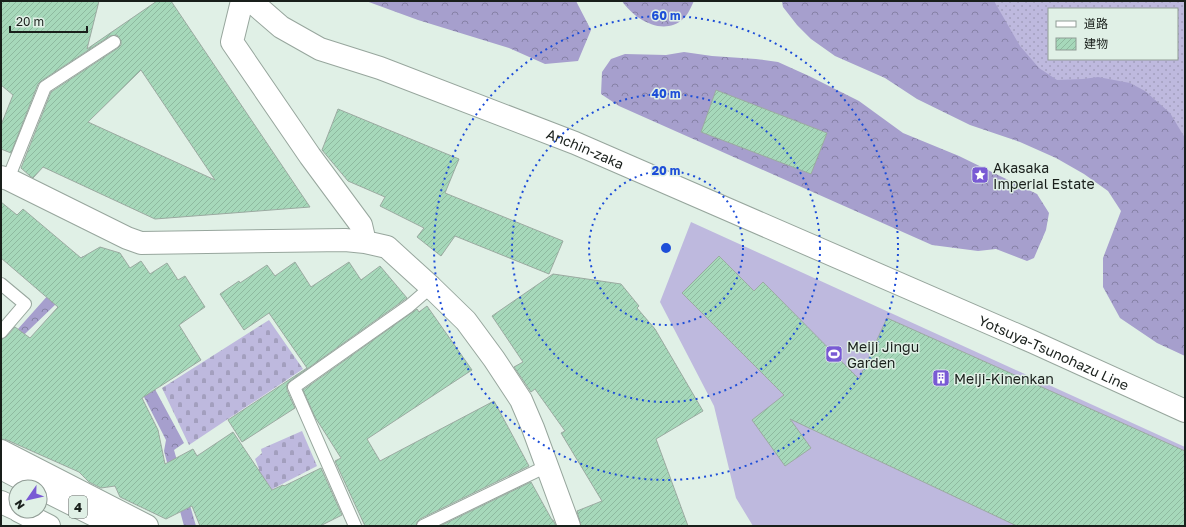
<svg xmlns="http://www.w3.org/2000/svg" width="1186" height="527" font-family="'Golos Text','Noto Sans JP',sans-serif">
  <defs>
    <pattern id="grass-dots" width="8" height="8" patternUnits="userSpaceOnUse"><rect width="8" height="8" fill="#beb9de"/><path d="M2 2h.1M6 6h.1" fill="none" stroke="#a39fbe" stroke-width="1.8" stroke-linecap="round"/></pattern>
    <pattern id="forest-crowns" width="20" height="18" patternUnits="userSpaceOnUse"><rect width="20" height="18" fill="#a69fcd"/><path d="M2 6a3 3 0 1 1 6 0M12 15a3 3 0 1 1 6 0" fill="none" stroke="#8681a6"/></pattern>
    <pattern id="cemetery-stones" width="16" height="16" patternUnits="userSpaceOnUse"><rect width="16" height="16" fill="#beb9de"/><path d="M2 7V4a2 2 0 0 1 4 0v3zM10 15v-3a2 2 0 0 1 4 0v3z" fill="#a39fbe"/></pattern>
    <pattern id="building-hatch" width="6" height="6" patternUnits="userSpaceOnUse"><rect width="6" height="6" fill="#a6d8ba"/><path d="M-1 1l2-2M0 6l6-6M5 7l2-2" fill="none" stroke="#8eb99f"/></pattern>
  </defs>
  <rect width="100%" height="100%" fill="#e0f0e6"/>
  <!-- grass -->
  <path fill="url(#grass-dots)" fill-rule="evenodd" d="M 962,1 L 1185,1 L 1185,306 L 1176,262 L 982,33 ZM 1049,9 L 1177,9 L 1177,59 L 1049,59 Z"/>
  <!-- forest -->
  <path fill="url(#forest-crowns)" d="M 366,1 L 576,1 L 591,30 L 578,61 L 545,64 L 509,48 L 418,20 Z
    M 622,1 L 694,1 C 691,7 688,15 683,19 C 663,37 634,19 622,1 Z
    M 782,1 L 994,1 L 1020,46 L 1039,68 L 1057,80 L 1083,79 L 1098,77 L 1130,83 L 1145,91 L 1170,113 L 1185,138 L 1185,356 L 1157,343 L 1120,318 L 1103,287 L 1103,258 L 1121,211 L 1108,191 L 1084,174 L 1056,158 L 1020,142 L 970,125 L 917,99 L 885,78 L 835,56 L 811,39 L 797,25 L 783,7 Z
    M 684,52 L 712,56 L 756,59 L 778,62 L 809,76 L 859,101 L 903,133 L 959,156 L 1037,194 L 1049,213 L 1046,230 L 1034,258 L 1027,261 L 996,249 L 978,251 L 932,245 L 619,106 L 601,94 L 602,72 L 611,59 L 625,54 L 666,55 Z
    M 83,256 L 184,443 L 174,450 L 196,526 L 184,526 L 164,451 L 166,440 L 83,278 L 1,357 L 1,348 Z"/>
  <!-- cemetery -->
  <path fill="url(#cemetery-stones)" d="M 269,320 L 303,369 L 189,445 L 162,388 Z
    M 302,431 L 317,466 L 230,511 L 221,494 L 259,469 L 255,459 L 262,453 L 261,449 Z"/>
  <!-- pitch -->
  <path fill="#beb9de" d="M 691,222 L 1185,447 L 1185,526 L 753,526 L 736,498 L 714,406 L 660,302 Z"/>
  <!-- building -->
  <path fill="url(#building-hatch)" stroke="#9baaa1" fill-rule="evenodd" d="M 1,1 L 99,1 L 87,49 L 157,1 L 171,1 L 310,207 L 155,219 L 43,167 L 33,178 L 30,176 L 21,168 L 51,92 L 118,48 L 121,45 L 121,41 L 117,35 L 110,36 L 41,81 L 38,84 L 11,153 L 1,149 L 1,125 L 13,95 L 1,85 ZM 141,70 L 215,180 L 88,122 Z
    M 716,90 L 827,133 L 811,174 L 701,132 Z
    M 338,109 L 459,159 L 445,193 L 563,241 L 549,274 L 455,236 L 441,256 L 417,237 L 424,228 L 380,206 L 385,197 L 348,181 L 322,150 Z
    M 1,202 L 17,215 L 23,209 L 81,258 L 100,247 L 120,253 L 130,268 L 141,261 L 150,274 L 167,263 L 178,280 L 185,276 L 205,307 L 179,325 L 201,360 L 142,398 L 158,430 L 165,464 L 193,449 L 197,456 L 233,432 L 272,490 L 283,485 L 284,486 L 321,468 L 342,515 L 320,526 L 200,526 L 192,506 L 166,519 L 120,497 L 115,486 L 101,488 L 89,482 L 79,472 L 7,440 L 1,439 L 1,339 L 6,337 L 15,327 L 30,338 L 58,307 L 1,258 Z
    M 719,256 L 754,291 L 763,282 L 859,379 L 887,318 L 1185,451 L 1185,526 L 1017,526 L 790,419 L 811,448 L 785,466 L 752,420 L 784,395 L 682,293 Z
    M 295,262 L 311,287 L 349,262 L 361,280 L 380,266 L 407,298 L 290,381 L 287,384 L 287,390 L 295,408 L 242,442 L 228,420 L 307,368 L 269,313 L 244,330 L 220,294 L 239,281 L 240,283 L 267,265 L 275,276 Z
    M 553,274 L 621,284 L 639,306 L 637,308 L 655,329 L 703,411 L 656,439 L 688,526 L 581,526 L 577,511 L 602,501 L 561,433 L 565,431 L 535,389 L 531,392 L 514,367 L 523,362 L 492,316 Z
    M 427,306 L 472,370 L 367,439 L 380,461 L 494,401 L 529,466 L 420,519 L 417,522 L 416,526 L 365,526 L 335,461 L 341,458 L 315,417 L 303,390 L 417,309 L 419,312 Z
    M 531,482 L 552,520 L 553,520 L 556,526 L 440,526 Z"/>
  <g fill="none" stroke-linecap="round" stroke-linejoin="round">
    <defs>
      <path id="service" d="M 8,179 L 45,87 L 114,42
        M 1,284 L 25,304 L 1,332
        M 355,526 L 294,387 L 409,306 L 431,287
        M 423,526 L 547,466"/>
      <path id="minor" d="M 242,1 L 232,42 L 310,156 L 361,225 L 365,242
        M 1,177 L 8,179 L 127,238 L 141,243 L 345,240 L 365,242 L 387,247 L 431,287 L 466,321 L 494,359 L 521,400 L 533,428 L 569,526
        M 1,451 L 147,526"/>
      <g id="secondary">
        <path id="s1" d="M 251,1 L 281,27 L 320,49 L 380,68 L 575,143 L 1033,342 L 1185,411"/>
      </g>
      <path id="motorway" d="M 1,468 L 37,487
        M 40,488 L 116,526
        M 1,502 L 16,509
        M 19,511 L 49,526"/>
    </defs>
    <!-- service casing -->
    <use href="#service" stroke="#97a69d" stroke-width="14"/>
    <!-- minor casing -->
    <use href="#minor" stroke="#97a69d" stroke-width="24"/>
    <!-- secondary casing -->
    <use href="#secondary" stroke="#97a69d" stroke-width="24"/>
    <!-- motorway casing -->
    <use href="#motorway" stroke="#97a69d" stroke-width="24"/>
    <!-- service -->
    <use href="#service" stroke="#fff" stroke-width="12"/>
    <!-- minor -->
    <use href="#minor" stroke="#fff" stroke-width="22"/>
    <!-- secondary -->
    <use href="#secondary" stroke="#fff" stroke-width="22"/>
    <!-- motorway -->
    <use href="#motorway" stroke="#fff" stroke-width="22"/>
  </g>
  <!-- distance rings -->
  <g fill="none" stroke="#1d4ed8" stroke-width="2" stroke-dasharray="2 4">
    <circle cx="666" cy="248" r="77"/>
    <circle cx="666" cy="248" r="154"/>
    <circle cx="666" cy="248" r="232"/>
  </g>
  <!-- icons -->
  <defs>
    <symbol id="sight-square" viewBox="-11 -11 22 22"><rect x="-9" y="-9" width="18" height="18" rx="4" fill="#795ad4" stroke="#e0f0e6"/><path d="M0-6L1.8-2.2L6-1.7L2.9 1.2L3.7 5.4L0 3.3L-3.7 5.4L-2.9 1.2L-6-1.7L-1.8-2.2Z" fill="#fff"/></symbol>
    <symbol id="stadium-square" viewBox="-11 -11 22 22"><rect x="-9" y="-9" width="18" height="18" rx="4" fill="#795ad4" stroke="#e0f0e6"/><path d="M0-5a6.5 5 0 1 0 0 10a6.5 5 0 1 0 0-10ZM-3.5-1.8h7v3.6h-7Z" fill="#fff"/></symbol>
    <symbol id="building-square" viewBox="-11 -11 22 22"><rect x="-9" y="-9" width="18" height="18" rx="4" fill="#795ad4" stroke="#e0f0e6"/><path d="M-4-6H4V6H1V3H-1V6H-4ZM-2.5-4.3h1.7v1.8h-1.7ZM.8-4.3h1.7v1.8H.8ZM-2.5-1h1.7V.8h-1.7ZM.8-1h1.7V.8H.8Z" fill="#fff"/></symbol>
  </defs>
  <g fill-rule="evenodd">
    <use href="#sight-square" x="970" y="165" width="20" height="20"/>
    <use href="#stadium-square" x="824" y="344" width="20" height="20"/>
    <use href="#building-square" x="931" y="368" width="20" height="20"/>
  </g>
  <g text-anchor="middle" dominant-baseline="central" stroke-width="3" stroke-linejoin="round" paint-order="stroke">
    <!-- shield labels -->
    <rect fill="#e0f0e6" stroke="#555e58" stroke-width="1" x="69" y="496" width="18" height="22" rx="3"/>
    <g font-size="13" font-weight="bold" fill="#191f1b">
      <text x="78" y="507">4</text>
    </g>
    <!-- street labels -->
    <g font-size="14" fill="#191f1b" stroke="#e0f0e6">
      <text stroke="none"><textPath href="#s1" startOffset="368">Anchin-zaka</textPath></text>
      <text stroke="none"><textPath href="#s1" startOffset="879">Yotsuya-Tsunohazu Line</textPath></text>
    </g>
    <!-- poi labels -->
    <g font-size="14" fill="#191f1b" stroke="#e0f0e6" text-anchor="start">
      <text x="993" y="167">Akasaka<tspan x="993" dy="16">Imperial Estate</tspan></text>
      <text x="847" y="346">Meiji Jingu<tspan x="847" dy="16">Garden</tspan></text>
      <text x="954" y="378">Meiji-Kinenkan</text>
    </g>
  </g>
  <circle cx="666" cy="248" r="6" fill="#1d4ed8" stroke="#e0f0e6" stroke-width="2"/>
  <g font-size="12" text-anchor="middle" font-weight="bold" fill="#1d4ed8" stroke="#e0f0e6" stroke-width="3" stroke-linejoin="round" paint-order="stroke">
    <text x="666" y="20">60 m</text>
    <text x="666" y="98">40 m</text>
    <text x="666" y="175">20 m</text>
  </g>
  <!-- border -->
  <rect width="1186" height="527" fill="none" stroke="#191f1b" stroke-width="4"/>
  <!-- legend -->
  <rect x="1048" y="8" width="130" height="52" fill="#e0f0e6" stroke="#909c95"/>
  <rect x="1056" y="21" width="20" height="6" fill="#ffffff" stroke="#909c95"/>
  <text x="1084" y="28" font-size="12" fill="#191f1b">道路</text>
  <rect x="1056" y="38" width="20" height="12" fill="url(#building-hatch)" stroke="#909c95"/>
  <text x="1084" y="48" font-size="12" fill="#191f1b">建物</text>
  <!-- north arrow -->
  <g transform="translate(28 499) rotate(236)"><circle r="19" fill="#e0f0e6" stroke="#909c95"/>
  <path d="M0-3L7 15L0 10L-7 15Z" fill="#795ad4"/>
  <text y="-6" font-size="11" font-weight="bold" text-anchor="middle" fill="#191f1b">N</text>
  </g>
  <!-- scale -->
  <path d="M10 26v6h77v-6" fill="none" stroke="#191f1b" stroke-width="2"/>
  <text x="16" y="26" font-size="12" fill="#191f1b" stroke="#e0f0e6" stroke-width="3" paint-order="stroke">20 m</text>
</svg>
